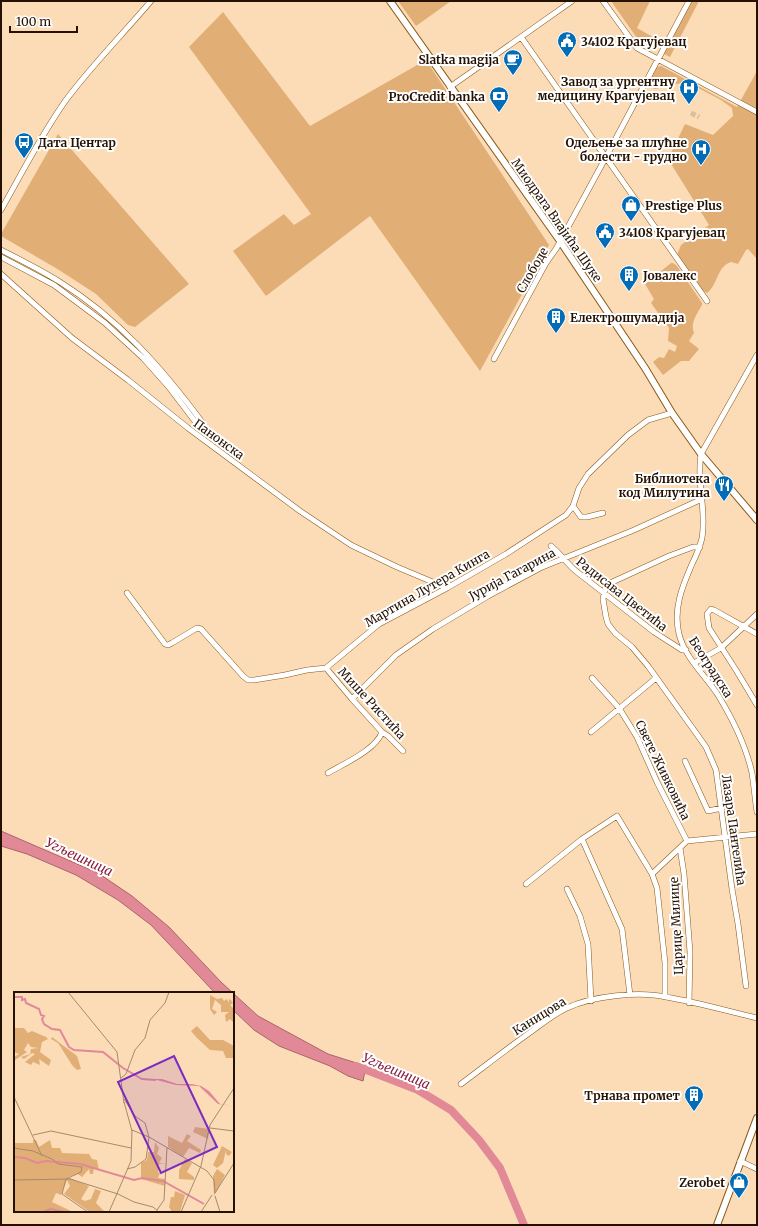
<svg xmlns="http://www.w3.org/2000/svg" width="758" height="1226" font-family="Merriweather,serif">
  <rect width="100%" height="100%" fill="#fcdbb7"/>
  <!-- green -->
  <path fill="#e1af76" d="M 398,1 L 451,1 L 416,26 Z
    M 611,1 L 650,1 L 637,28 L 660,41 L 656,49 L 639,41 Z
    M 689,1 L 699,1 L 670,57 L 662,53 Z
    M 223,12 L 310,126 L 426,60 L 549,245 L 480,371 L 370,216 L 266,296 L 233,251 L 284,214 L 294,225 L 311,214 L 189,47 Z
    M 661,66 L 737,107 L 757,71 L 757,259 L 748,249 L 746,250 L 738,264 L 731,262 C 717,266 718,285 707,293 L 703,291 L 677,255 L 681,245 L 709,225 L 668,159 L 685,124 L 713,135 L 733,116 L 732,108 L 721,100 L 683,80 L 681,83 L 655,89 L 647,85 L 656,67 Z
    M 58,134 L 189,284 L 135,327 L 128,325 L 96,294 L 59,270 L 1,236 L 1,234 Z
    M 671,263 L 673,263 L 677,266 L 702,303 L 702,305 C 697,314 690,323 694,333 L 689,341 L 699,349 L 689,361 L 681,361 L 663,375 L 653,362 L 659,357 L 664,358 L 669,349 L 675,352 L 677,346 L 668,341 L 669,328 L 651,303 L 654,299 L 645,284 Z"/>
  <!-- water -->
  <path fill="#e28998" stroke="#a9656a" d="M 1,831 L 98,873 L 132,896 L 169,927 L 221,982 L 258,1016 L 328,1054 L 366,1066 L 363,1081 L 348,1076 L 330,1066 L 279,1046 L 254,1030 L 233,1010 L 233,993 L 215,993 L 151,925 L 118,900 L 76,875 L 27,854 L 1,846 Z"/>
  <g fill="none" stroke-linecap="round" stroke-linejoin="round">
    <!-- river -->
    <path stroke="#e28998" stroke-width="8" d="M 356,1066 L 418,1090 L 451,1110 L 479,1140 L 500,1168 L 524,1225"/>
    <!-- minor-tunnel -->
    <path stroke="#dcbd9c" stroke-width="5" stroke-dasharray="5 2.5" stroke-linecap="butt" d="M 691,113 L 699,117"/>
    <defs>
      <path id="minor" d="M 603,1 L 632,41 L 637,48 L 757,112
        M 521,37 L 707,301
        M 450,87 L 572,1
        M 1,210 C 22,173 41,135 66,100 C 92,65 123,34 151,1
        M 1,250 C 21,260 41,270 60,282 C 118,318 162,368 202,422 L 202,426 L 197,424 L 168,386 L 143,358 L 105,323 L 54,285 L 1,257
        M 1,274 L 72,338 L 128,380 L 188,428 L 300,511 L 351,545 L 397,567 L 447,588
        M 757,355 L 701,454 C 696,483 707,510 702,538 C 700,547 696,556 692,564 C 682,587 673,609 679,634 C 685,658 705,675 718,695 C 732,718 746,746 752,773 C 754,786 755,799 757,812
        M 494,359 L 546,263 L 556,249 L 606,157 L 689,1
        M 573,506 L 581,517 L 587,517 L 603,513
        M 551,546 C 561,554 567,564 577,572 L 654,632 L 682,650 L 686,650
        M 700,547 L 693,547 L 669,556 L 608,584 L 605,589 L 603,599 L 606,617 L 608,624 L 615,633 L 632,647 L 648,666 L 706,747 L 716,770 L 732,889 L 738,924 L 746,986
        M 127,593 L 165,644 L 168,645 L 172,643 L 197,628 L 201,629 L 243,676 L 248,680 L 254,680 L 285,675 L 307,670 L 326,668 L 379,624 L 447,588 L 506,554 L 566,515 L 573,506 L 579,488 L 588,474 L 628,435 L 648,420 L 672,413
        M 757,634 L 714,610 L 711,609 L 707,614 L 709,628 L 736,670 L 757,705
        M 694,663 L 721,648 L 757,614
        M 326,668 L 352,699 L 382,732 L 388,736 L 403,751
        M 592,678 L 619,708 L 637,737 L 657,782 L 687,841
        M 352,699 L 396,655 L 433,629 L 488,596 L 540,568 L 634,530 L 702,499
        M 591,732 L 656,678
        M 685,761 L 708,811 L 722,808
        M 328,773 C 343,764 376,750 382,732
        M 582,839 L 622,929 L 630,995
        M 680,848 L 684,874 L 690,952 L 689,1003
        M 652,874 L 687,841 L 757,834
        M 526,884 L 582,839 L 617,816 L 652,874 L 657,888 L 665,963 L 665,996
        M 567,889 L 580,916 L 588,944 L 591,1001
        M 461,1084 C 485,1066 508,1048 532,1031 C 543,1023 554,1014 567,1008 C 592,996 639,991 666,997 C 696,1002 727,1011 757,1018
        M 740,1161 L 757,1169"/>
      <path id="major" d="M 390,1 L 560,241 L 645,368 L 672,413 L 701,454 L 757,520
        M 717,1225 L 757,1118"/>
    </defs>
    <!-- minor casing -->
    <use href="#minor" stroke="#895918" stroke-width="6"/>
    <!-- major casing -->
    <use href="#major" stroke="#895918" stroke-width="8"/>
    <!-- minor -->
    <use href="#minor" stroke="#fff" stroke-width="5"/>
    <!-- major -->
    <use href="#major" stroke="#fff" stroke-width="6"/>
  </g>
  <!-- icons -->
  <defs>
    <symbol id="civic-pin" viewBox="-11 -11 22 30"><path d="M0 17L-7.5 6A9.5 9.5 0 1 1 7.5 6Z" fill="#026cb7" stroke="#fff"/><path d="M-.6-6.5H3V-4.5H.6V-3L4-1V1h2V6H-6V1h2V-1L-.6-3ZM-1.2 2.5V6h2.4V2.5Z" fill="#fff"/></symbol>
    <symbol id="cafe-pin" viewBox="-11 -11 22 30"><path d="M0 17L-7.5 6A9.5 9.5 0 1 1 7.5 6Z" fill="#026cb7" stroke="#fff"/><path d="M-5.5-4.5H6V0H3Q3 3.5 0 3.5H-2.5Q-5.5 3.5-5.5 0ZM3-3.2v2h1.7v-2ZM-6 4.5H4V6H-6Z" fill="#fff"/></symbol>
    <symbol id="hospital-pin" viewBox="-11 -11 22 30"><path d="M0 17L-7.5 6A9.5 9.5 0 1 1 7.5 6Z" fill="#026cb7" stroke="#fff"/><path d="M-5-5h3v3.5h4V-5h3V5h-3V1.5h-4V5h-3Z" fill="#fff"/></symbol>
    <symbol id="bank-pin" viewBox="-11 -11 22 30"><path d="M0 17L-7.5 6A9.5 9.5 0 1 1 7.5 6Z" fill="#026cb7" stroke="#fff"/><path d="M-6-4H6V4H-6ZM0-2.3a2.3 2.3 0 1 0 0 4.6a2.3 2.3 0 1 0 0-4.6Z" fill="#fff"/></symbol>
    <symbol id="bus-pin" viewBox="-11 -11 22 30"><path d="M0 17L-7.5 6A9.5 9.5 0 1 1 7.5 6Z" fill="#026cb7" stroke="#fff"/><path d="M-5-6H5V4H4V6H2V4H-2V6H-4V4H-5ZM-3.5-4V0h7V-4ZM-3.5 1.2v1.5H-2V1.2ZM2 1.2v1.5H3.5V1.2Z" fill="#fff"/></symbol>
    <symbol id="shop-pin" viewBox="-11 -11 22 30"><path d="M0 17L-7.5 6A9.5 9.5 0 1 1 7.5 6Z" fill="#026cb7" stroke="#fff"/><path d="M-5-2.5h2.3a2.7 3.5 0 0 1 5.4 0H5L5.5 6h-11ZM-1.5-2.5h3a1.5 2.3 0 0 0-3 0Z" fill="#fff"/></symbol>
    <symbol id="building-pin" viewBox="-11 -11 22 30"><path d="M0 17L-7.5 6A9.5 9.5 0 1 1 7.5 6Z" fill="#026cb7" stroke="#fff"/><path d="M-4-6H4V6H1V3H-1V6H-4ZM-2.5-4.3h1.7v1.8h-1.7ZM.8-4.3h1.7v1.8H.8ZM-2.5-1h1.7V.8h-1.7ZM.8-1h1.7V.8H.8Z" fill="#fff"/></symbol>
    <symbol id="restaurant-pin" viewBox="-11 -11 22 30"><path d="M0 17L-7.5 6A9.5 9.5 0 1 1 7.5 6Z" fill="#026cb7" stroke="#fff"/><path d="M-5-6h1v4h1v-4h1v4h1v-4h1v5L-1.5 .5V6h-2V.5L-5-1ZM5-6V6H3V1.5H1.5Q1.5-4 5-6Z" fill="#fff"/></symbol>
  </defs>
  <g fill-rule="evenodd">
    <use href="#civic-pin" x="556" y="30" width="22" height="30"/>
    <use href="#cafe-pin" x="502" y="48" width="22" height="30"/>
    <use href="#hospital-pin" x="678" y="77" width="22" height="30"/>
    <use href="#bank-pin" x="488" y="85" width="22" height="30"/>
    <use href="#bus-pin" x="13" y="131" width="22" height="30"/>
    <use href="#hospital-pin" x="690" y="138" width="22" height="30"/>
    <use href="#shop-pin" x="620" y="194" width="22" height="30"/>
    <use href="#civic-pin" x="594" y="221" width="22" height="30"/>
    <use href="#building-pin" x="618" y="264" width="22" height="30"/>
    <use href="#building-pin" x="545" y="306" width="22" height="30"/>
    <use href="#restaurant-pin" x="713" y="474" width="22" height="30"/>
    <use href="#building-pin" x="683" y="1084" width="22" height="30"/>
    <use href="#shop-pin" x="728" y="1171" width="22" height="30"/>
  </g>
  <g text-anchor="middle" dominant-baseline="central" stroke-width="4" stroke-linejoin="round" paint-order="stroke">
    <!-- poi labels -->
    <g font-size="12" font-weight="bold" fill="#251100" stroke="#fff" text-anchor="end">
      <text x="581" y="41" text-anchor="start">34102 Крагујевац</text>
      <text x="499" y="59">Slatka magija</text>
      <text x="675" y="81">Завод за ургентну<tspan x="675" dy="14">медицину Крагујевац</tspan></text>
      <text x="485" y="96">ProCredit banka</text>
      <text x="38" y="142" text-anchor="start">Дата Центар</text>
      <text x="687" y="142">Одељење за плућне<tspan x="687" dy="14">болести - грудно</tspan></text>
      <text x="645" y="205" text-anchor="start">Prestige Plus</text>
      <text x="619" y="232" text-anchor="start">34108 Крагујевац</text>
      <text x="643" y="275" text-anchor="start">Јовалекс</text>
      <text x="570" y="317" text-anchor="start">Електрошумадија</text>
      <text x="710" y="478">Библиотека<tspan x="710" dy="14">код Милутина</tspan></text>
      <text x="680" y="1095">Трнава промет</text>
      <text x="725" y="1182">Zerobet</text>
    </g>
    <!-- street labels -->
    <g font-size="12" fill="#251100" stroke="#fff">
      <text transform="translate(557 220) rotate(55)">Миодрага Влајића Шуке</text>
      <text transform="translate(532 270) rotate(-60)">Слободе</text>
      <text transform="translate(219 439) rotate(36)">Панонска</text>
      <text transform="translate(512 574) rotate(-28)">Јурија Гагарина</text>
      <text transform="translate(427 588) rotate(-30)">Мартина Лутера Кинга</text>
      <text transform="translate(622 594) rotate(38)">Радисава Цветића</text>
      <text transform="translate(711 667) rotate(57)">Београдска</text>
      <text transform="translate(372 703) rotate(47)">Мише Ристића</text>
      <text transform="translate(663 770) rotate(64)">Свете Живковића</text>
      <text transform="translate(734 830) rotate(82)">Лазара Пантелића</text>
      <text transform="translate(676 926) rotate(-93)">Царице Милице</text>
      <text transform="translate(539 1016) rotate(-32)">Каницова</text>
    </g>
    <!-- water labels -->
    <g font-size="13" font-style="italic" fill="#851c3a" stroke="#fff">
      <text transform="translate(79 857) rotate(25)">Угљешница</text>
      <text transform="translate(396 1071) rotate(23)">Угљешница</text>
    </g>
  </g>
  <!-- overview -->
  <g transform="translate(14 992)">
    <rect width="220" height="220" fill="#fcdbb7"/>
    <path d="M 196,3 L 203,7 L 208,6 L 210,9 L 213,7 L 215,11 L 215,7 L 217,8 L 219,11 L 216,13 L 220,17 L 219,30 L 216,27 L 212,30 L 211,23 L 215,20 L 207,20 L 207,13 L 201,8 L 198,17 L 203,20 L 200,23 L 196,17 ZM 183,34 L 196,48 L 209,48 L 220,54 L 220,66 L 212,66 L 209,59 L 196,58 L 183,46 L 177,39 ZM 0,36 L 10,36 L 14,41 L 18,39 L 32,45 L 34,47 L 28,50 L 26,60 L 37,68 L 35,74 L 25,67 L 26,73 L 19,70 L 17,73 L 11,70 L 21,62 L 18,61 L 10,67 L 7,65 L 16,62 L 17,57 L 24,56 L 17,55 L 14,51 L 10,58 L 13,60 L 1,68 L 0,65 L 5,62 L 0,60 ZM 38,45 L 63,64 L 67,77 L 63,78 L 58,73 L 44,51 L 37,47 ZM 181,135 L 195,137 L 194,147 L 179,140 ZM 173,142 L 177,144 L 173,149 L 187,158 L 186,161 L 175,156 L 169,165 L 154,155 L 154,144 L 168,151 ZM 19,148 L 22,148 L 25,155 L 36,148 L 38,156 L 46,156 L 48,161 L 75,162 L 78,167 L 83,168 L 85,179 L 80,176 L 79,182 L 76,182 L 75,177 L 68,185 L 64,182 L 54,185 L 75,194 L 67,207 L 71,209 L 77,207 L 81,197 L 87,199 L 82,211 L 91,220 L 76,220 L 50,202 L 56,194 L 53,188 L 47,203 L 42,201 L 38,210 L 59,220 L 0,220 L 0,151 L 19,151 ZM 141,150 L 145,156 L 143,162 L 148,166 L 145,171 L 152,171 L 145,172 L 144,180 L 146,181 L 144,186 L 151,187 L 151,194 L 127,187 L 127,171 L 133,168 L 134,160 L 140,160 ZM 208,154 L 218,160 L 215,164 L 212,162 L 212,158 L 209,171 L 203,176 L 199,173 ZM 171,167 L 178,171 L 173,180 L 180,185 L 180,188 L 165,187 L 165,178 ZM 203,177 L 211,183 L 200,204 L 199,184 ZM 161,199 L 171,203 L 166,220 L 158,220 L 155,215 L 157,205 L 160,205 Z" fill="#e1af76"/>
    <path d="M 139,87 L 148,87 L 163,92 L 178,92 L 187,94 L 195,99 L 206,112 L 220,114 L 204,112 L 185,94 L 162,93 Z" fill="#e28998"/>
    <path fill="none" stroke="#e28998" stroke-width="2" d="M 0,5 L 8,5 L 8,8 L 11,7 L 12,11 L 25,17 L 27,23 L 30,24 L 28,27 L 30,32 L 38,37 L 46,38 L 55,55M 55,55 L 60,58 L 89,60 L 109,76 L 128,87 L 142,88M 0,165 L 11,166 L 23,171 L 32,169 L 66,172 L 120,188 L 128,186 L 149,189 L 190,212M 31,219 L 37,217 L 50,220"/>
    <path fill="none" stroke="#a68a6e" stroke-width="1" d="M 54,0 L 103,60 L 110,111M 107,86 L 112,82 L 121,58 L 131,46 L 136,28 L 151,11 L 155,0M 0,105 L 28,164M 110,107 L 121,124 L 131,131 L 135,145 L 132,167 L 121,175 L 113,177M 110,110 L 118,139M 196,136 L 220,139M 118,138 L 135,145 L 193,179 L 200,188 L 201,201M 19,143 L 37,139 L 117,156M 0,156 L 19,159 L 38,167 L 44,172 L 68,175 L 67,180 L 52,187 L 48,202 L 74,220M 0,188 L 56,187 L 104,202M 201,201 L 220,171M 104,202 L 120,210 L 139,215 L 145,220M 201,204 L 206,220M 143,218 L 150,208 L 153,156M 95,220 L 117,169 L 118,138M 167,220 L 187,174 L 196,133 L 220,96M 187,220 L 198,203"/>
    <path fill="#7b2cbf" fill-opacity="0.15" stroke="#7b2cbf" stroke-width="2" d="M 160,64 L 203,155 L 147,181 L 104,90 Z"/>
    <rect width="220" height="220" fill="none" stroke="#251100" stroke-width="2"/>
  </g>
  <!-- border -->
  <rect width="758" height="1226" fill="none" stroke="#251100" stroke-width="4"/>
  <!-- scale -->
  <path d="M10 26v6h67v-6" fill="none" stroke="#251100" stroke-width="2"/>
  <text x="16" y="26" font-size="12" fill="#251100" stroke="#ffffff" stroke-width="3" paint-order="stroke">100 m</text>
</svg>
